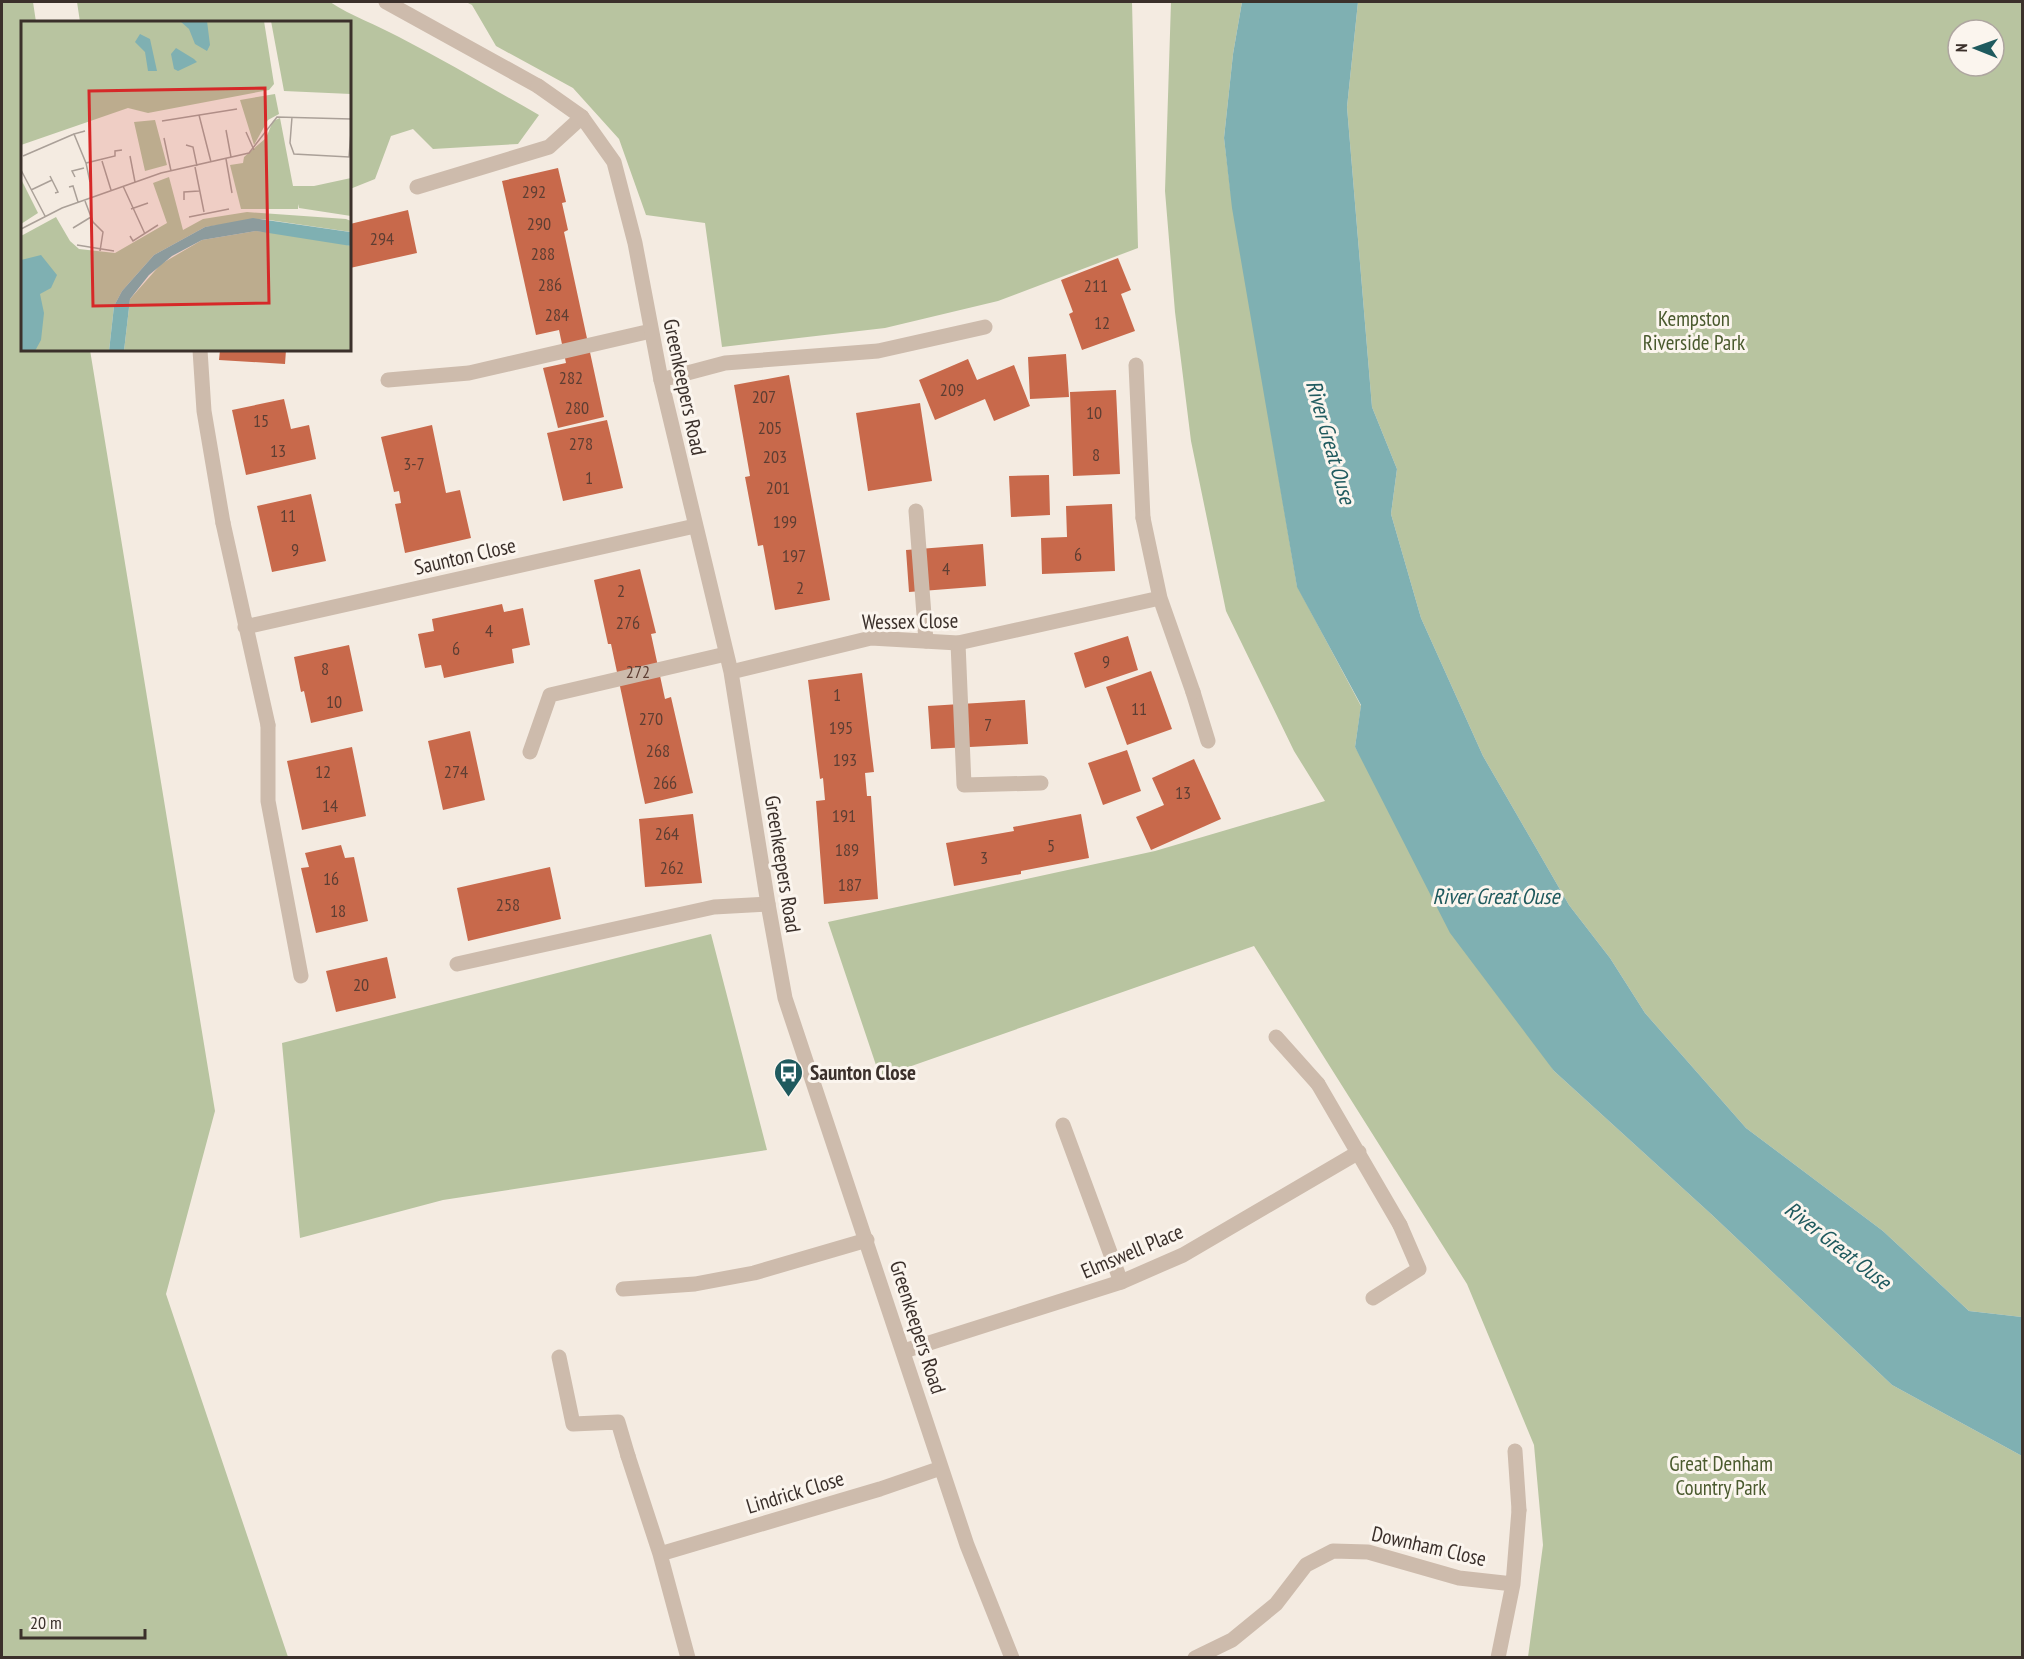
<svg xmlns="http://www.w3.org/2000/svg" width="2024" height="1659" font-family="'PT Sans Narrow',sans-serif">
  <rect width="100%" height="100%" fill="#f4ebe1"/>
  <!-- green -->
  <path fill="#b8c4a0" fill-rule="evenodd" d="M 2,2 L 33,2 L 36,22 L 22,22 L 22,350 L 90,350 L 215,1111 L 166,1294 L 288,1657 L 2,1657 Z
    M 77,2 L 330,2 C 351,16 377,25 399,37 C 447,62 493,89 539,115 L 518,144 L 433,149 L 413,129 L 391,136 L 375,179 L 350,189 L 350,22 L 80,22 Z
    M 466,2 L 1132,2 L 1138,248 L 998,301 L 885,328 L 722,347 L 705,223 L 646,215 L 619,139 L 573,88 L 496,46 L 472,5 Z
    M 1171,2 L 1242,2 L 1233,54 L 1224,138 L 1230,187 L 1297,586 L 1361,706 L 1355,747 L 1554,1071 L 1711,1214 L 1892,1385 L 2022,1456 L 2022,1657 L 1528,1657 L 1543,1545 L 1534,1445 L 1467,1284 L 1254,946 L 880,1077 L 828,922 L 1155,851 L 1325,801 L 1294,751 L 1226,611 L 1191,441 L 1175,312 L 1165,191 Z
    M 1358,2 L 2022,2 L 2022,1317 L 1969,1311 L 1883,1231 L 1746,1128 L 1645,1013 L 1610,958 L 1569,905 L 1483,756 L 1421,618 L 1391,514 L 1397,469 L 1372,407 L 1347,107 ZM 1958,30 L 1994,30 L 1994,66 L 1958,66 Z
    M 711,934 L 767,1150 L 443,1200 L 300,1238 L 282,1043 Z"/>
  <!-- water -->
  <path fill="#7fb0b2" d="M 1242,2 L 1358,2 L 1347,107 L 1372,407 L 1397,469 L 1391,514 L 1421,618 L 1483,756 L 1569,905 L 1610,958 L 1645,1013 L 1746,1128 L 1883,1231 L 1969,1311 L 2022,1317 L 2022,1456 L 1892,1385 L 1711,1214 L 1554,1071 L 1450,933 L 1355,747 L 1361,705 L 1297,587 L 1232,208 L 1224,138 L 1233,54 Z"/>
  <!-- building -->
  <path fill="#c8694b" d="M 558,168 L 566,202 L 562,203 L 568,230 L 564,232 L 604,417 L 558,428 L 543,368 L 566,363 L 559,330 L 536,335 L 502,181 Z
    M 408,210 L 417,253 L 350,268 L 350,224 Z
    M 1118,258 L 1131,290 L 1121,294 L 1135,331 L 1082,350 L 1069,314 L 1073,312 L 1061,280 Z
    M 220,350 L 286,350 L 285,364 L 219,360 Z
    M 1066,354 L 1069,397 L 1030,399 L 1028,357 Z
    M 968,359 L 977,380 L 1014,365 L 1030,406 L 994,421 L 985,399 L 935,420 L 919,380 Z
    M 789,375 L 830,600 L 775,610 L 763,545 L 758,546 L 745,477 L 750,476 L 734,385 Z
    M 1116,390 L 1120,474 L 1073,476 L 1070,392 Z
    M 284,399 L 291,429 L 309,425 L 316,459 L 246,475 L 232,410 Z
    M 920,403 L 932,481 L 868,491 L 856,413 Z
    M 607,420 L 623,488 L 563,501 L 547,433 Z
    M 432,425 L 446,493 L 460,490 L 471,538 L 405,553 L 395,504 L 401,503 L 399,491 L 394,492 L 381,437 Z
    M 1049,475 L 1050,515 L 1011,517 L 1009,476 Z
    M 311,494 L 326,561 L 272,572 L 257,506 Z
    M 1112,504 L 1115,571 L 1042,574 L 1041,538 L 1067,537 L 1066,506 Z
    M 983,544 L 986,586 L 909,592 L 906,550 Z
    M 640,569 L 656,633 L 651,634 L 665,699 L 671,697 L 693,793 L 645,804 L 611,644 L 608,644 L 594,580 Z
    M 502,604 L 504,612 L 523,608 L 530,645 L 512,649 L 514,663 L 444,678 L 441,665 L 425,668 L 418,634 L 434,631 L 432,619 Z
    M 1128,636 L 1138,670 L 1085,688 L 1074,653 Z
    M 349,645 L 363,711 L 311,723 L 304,691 L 301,692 L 294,657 Z
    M 1151,671 L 1172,729 L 1127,745 L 1106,687 Z
    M 862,673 L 874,772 L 865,773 L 867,796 L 871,796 L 878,899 L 824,904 L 816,801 L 825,800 L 823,778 L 820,779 L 808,680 Z
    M 1025,700 L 1028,744 L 931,749 L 928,706 Z
    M 470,731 L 485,800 L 443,810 L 428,741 Z
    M 352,747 L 366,816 L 302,830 L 287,761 Z
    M 1127,750 L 1141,791 L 1103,805 L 1088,763 Z
    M 1194,759 L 1221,819 L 1151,850 L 1136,817 L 1164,805 L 1152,778 Z
    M 693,814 L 702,883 L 645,887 L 639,819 Z
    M 1081,814 L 1089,858 L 1021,871 L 1021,874 L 954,886 L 946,843 L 1014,831 L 1013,827 Z
    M 341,845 L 345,858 L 354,857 L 368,921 L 316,933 L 301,868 L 309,867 L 305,853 Z
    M 550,867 L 561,919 L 468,941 L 457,888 Z
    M 387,957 L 396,998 L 336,1012 L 326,971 Z"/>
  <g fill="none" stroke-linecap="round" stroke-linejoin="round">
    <!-- lane -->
    <path stroke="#cdbbac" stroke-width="15" d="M 386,2 L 538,86
      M 417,187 L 549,147 L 582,117
      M 200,350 L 204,411 L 223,523
      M 1136,365 L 1143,518
      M 388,380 L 469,373 L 651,331
      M 661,380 L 725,363 L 878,351 L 985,327
      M 916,511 L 926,641
      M 958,643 L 964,785 L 1041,783
      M 1193,692 L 1208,741
      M 268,725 L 268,801 L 301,976
      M 530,752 L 550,695 L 726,654
      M 457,964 L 714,907 L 768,904
      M 1276,1037 L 1318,1084
      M 1063,1125 L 1121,1282
      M 623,1289 L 695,1284 L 754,1273 L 867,1240
      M 1373,1298 L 1419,1269 L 1400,1225
      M 559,1357 L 573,1424 L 618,1422 L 628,1456
      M 1515,1451 L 1519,1510"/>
    <!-- street -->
    <path stroke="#cdbbac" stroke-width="15" d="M 538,86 L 582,117 L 614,162 L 635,243 L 661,380 L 731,672 L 768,904 L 785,998 L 967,1545 L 1012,1658
      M 1143,518 L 1160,598 L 1193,692
      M 223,523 L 268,725
      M 245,627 L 695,526
      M 731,672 L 871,638 L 958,643 L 1160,598
      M 1318,1084 L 1400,1225
      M 904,1351 L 1121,1282 L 1183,1255 L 1359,1152
      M 628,1456 L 660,1554 L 688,1658
      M 660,1554 L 880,1489 L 941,1468
      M 1195,1658 L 1232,1640 L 1276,1604 L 1306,1565 L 1333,1551 L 1368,1552 L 1459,1578 L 1513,1584
      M 1498,1658 L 1513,1584 L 1519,1510"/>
  </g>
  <!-- icons -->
  <defs>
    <symbol id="bus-pin" viewBox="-11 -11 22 30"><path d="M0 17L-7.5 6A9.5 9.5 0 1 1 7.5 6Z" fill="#1f5a5e" stroke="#fbf5ee"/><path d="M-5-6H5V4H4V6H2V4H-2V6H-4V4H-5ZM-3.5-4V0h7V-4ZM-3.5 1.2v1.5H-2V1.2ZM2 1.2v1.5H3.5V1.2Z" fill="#fff"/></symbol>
  </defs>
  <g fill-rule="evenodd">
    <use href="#bus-pin" x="772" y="1056" width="33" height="45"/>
  </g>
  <g text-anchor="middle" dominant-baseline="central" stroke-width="6" stroke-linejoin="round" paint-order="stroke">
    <!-- number labels -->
    <g font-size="18" fill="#5e3e33">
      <text x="534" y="191">292</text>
      <text x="539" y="223">290</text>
      <text x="382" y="238">294</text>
      <text x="543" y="253">288</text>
      <text x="550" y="284">286</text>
      <text x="1096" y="285">211</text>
      <text x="557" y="314">284</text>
      <text x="1102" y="322">12</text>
      <text x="571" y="377">282</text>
      <text x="952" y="389">209</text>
      <text x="764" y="396">207</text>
      <text x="577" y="407">280</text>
      <text x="1094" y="412">10</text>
      <text x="261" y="420">15</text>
      <text x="770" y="427">205</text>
      <text x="581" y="443">278</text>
      <text x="278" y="450">13</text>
      <text x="1096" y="454">8</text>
      <text x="775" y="456">203</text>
      <text x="414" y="463">3-7</text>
      <text x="589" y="477">1</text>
      <text x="778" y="487">201</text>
      <text x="288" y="515">11</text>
      <text x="785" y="521">199</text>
      <text x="295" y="549">9</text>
      <text x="1078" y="554">6</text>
      <text x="794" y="555">197</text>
      <text x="946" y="568">4</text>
      <text x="800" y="587">2</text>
      <text x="621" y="590">2</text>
      <text x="628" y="622">276</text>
      <text x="489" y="630">4</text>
      <text x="456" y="648">6</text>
      <text x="1106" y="661">9</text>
      <text x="325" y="668">8</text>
      <text x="638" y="671">272</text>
      <text x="837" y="694">1</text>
      <text x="334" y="701">10</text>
      <text x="1139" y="708">11</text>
      <text x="651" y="718">270</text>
      <text x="988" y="724">7</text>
      <text x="841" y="727">195</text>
      <text x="658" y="750">268</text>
      <text x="845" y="759">193</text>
      <text x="323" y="771">12</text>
      <text x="456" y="771">274</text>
      <text x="665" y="782">266</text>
      <text x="1183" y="792">13</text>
      <text x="330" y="805">14</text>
      <text x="844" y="815">191</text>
      <text x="667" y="833">264</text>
      <text x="1051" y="845">5</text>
      <text x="847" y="849">189</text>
      <text x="984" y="857">3</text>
      <text x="672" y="867">262</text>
      <text x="331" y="878">16</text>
      <text x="850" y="884">187</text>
      <text x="508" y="904">258</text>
      <text x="338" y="910">18</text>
      <text x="361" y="984">20</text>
    </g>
    <!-- park labels -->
    <g font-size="21" fill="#4a5a2e" stroke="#fbf5ee">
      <text x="1694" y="318">Kempston<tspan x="1694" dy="24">Riverside Park</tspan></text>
      <text x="1721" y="1463">Great Denham<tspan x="1721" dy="24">Country Park</tspan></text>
    </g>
    <!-- street labels -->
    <g font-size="21" fill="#3b302b" stroke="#fbf5ee">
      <text transform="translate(685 387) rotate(78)">Greenkeepers Road</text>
      <text transform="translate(465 556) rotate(-13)">Saunton Close</text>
      <text transform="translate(910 621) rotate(-1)">Wessex Close</text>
      <text transform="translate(783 864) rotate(81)">Greenkeepers Road</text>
      <text transform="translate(1132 1251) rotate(-23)">Elmswell Place</text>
      <text transform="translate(918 1327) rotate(72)">Greenkeepers Road</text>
      <text transform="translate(795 1492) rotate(-17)">Lindrick Close</text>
      <text transform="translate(1429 1546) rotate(13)">Downham Close</text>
    </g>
    <!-- poi labels -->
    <g font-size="21" font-weight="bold" fill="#3b302b" stroke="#fbf5ee" text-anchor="start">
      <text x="810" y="1072">Saunton Close</text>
    </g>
    <!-- water labels -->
    <g font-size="22" font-style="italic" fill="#1f5a5e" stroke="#fbf5ee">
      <text transform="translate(1331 442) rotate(74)">River Great Ouse</text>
      <text x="1496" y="896">River Great Ouse</text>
      <text transform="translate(1838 1245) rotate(38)">River Great Ouse</text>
    </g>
  </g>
  <!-- overview -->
  <g transform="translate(21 21)">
    <rect width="330" height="330" fill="#f4ebe1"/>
    <path d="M 0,0 L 243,0 L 253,63 L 248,69 L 127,92 L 107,87 L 0,124 ZM 250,0 L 330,0 L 330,73 L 263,70 ZM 254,73 L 258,93 L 247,99 L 233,124 L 219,79 ZM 259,97 L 272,165 L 293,165 L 330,157 L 330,195 L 278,187 L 277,183 L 277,188 L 220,188 L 209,144 L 222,142 L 223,136 L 245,117 L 252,100 ZM 134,99 L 146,144 L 124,150 L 113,101 ZM 148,156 L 162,209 L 182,198 L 226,191 L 325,198 L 330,200 L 330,211 L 241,198 L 184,206 L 133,234 L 101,270 L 93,285 L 88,330 L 0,330 L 0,215 L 35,196 L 49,220 L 58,228 L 94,232 L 146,202 L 132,162 ZM 0,158 L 17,192 L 0,203 ZM 235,210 L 294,216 L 330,225 L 330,330 L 103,330 L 109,278 L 140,243 L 181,219 Z" fill="#b8c4a0"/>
    <path d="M 159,0 L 186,0 L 189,24 L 186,30 L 174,23 L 168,8 ZM 119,13 L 129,18 L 136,50 L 127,50 L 124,31 L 114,21 ZM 155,27 L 173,38 L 176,41 L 157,50 L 153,48 L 150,33 ZM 232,197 L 329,211 L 330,225 L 235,210 L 181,219 L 151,235 L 128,254 L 109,278 L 103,330 L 88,330 L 93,285 L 101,270 L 133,234 L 184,206 ZM 20,234 L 36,254 L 30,267 L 19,273 L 23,292 L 20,319 L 14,330 L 0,330 L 0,239 Z" fill="#7fb0b2"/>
    <path fill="none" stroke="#aaa098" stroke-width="1.5" d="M 178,94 L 190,141M 271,96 L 269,122 L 273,133 L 328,136 L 330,111M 141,100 L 216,88M 205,109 L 210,136M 64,110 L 53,113 L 65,142 L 94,135 L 94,130 L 101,129M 225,111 L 233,129M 143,117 L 150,150M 165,124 L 172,126 L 176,145M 2,135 L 53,113M 109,135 L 114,161M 205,138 L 211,172M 81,140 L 90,169M 65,142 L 69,161M 174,146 L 183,191M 0,149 L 24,195M 29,155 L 37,171 L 34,172M 54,156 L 51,150 L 63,147M 102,165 L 124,213M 48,166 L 52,165 L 57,181M 10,169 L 31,159M 163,179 L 163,171 L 178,170M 64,180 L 72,201 L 82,211 L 79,230M 110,188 L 127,182M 168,196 L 208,188M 52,207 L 70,196M 0,208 L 41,187 L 140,152 L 228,132 L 256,96 L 330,98M 109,215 L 112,220 L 137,204M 56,224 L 93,230"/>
    <path fill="#d62828" fill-opacity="0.15" stroke="#d62828" stroke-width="3" d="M 244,67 L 248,282 L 72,285 L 68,70 Z"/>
    <rect width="330" height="330" fill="none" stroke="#3b302b" stroke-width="3"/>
  </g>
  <!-- border -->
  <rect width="2024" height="1659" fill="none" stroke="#3b302b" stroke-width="6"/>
  <!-- north arrow -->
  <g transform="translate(1976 48) rotate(271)"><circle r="28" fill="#fbf5ee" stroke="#aea6a0" stroke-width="1.5"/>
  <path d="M0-4.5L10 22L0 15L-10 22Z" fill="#1f5a5e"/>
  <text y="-9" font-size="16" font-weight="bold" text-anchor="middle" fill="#3b302b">N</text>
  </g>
  <!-- scale -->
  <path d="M21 1629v9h124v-9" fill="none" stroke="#3b302b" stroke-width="3"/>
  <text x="30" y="1629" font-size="18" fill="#3b302b" stroke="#fbf5ee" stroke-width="4.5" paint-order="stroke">20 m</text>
</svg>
